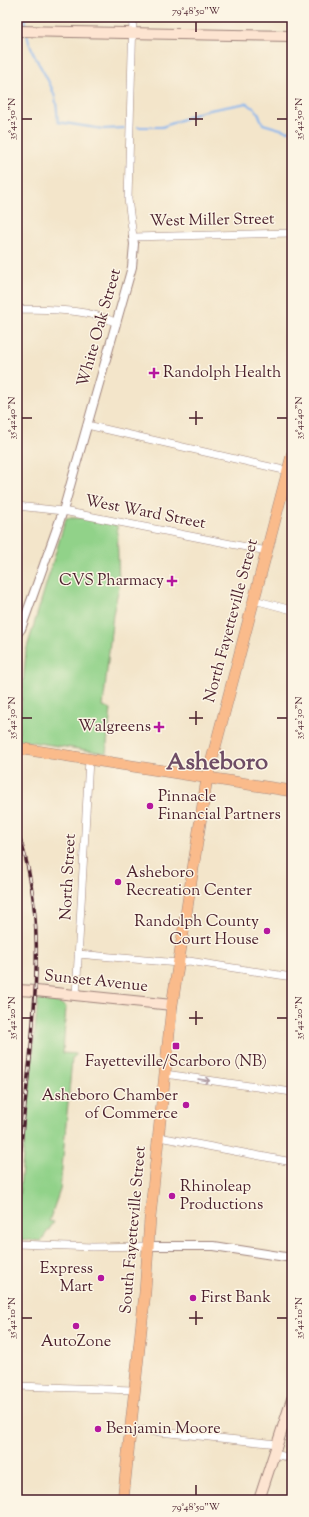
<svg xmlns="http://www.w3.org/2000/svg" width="309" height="1517" font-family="'Sorts Mill Goudy',serif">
  <rect width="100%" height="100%" fill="#fcf5e5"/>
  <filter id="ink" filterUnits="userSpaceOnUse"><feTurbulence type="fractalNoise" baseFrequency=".025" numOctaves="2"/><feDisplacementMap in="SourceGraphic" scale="8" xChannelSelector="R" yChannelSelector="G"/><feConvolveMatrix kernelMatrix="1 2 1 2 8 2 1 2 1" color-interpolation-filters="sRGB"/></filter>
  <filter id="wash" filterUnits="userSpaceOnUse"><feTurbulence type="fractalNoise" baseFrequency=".012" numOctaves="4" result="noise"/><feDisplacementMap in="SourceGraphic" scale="16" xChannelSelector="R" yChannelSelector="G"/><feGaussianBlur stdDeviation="0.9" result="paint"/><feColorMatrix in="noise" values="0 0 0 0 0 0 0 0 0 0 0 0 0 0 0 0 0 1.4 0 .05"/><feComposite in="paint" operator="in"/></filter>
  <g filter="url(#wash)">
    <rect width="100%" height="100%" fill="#f3e5ca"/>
    <!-- green -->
    <path fill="#91d289" stroke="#6e785a" d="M 66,518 L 83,518 L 117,525 L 119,587 L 113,614 L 103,707 L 111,709 L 106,753 L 18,740 L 26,651 Z
      M 38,999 C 48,1002 57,1000 66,1007 L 63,1053 L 77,1054 L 72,1059 L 60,1190 L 49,1221 L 54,1222 L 41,1241 L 17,1239 L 17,1219 Z"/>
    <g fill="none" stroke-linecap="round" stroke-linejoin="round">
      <!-- stream -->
      <path stroke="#83b4ef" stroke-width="2" d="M 25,17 L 26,28
        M 27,34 C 31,57 47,73 54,94 C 57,103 57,113 58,122 L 103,129 L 124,128
        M 138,127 L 162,127 L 204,111 L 247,103 L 257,111 L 263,124 L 287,131 L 292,130"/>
    </g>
  </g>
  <g filter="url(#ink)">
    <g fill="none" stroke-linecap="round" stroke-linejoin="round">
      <defs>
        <path id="minor" d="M 133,17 L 128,199 L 133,237 L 292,233
          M 17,309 C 51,310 85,308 117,323
          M 87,425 L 288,471
          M 17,506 L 63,511 L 267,551
          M 254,600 L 292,610
          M 78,954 L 178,963 L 189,961 L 292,977
          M 76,996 L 89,759
          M 165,1074 L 292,1092
          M 159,1137 L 292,1162
          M 17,1244 L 93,1247 L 148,1246
          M 17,1386 L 133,1390
          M 129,1429 L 278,1444
          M 274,1454 L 292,1458"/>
        <path id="tertiary" d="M 17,634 L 21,629 L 63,511 L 132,267 L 134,244 L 133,237
          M 148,1246 L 214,1246 L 292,1258"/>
        <path id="secondary" d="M 17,31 L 292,36
          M 17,990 L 36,991 L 172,1005
          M 259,1500 L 292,1399"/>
        <path id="primary" d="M 17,748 L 292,791
          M 123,1500 L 145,1292 L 150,1218 L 172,1005 L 207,778 L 292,455"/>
      </defs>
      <!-- minor casing -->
      <use href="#minor" stroke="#9e827a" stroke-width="8"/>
      <!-- tertiary casing -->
      <use href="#tertiary" stroke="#9e827a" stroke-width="10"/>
      <!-- secondary casing -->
      <use href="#secondary" stroke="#9e827a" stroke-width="12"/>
      <!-- primary casing -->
      <use href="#primary" stroke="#9e827a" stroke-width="12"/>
      <!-- minor -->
      <use href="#minor" stroke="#fff" stroke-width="7"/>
      <!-- tertiary -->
      <use href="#tertiary" stroke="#fff" stroke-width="8"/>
      <!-- secondary -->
      <use href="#secondary" stroke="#fde4d1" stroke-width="10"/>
      <!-- primary -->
      <use href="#primary" stroke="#fabb8b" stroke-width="11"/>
      <defs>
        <path id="rail" d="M 17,830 C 44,904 37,982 30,1059 C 25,1101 21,1144 17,1186"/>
      </defs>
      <!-- rail casing -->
      <use href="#rail" stroke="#4a1f2b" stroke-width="3.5"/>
      <!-- rail -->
      <use href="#rail" stroke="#fcf5e5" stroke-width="2" stroke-dasharray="6" stroke-linecap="butt"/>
    </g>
    <!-- one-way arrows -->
    <defs><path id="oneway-shaft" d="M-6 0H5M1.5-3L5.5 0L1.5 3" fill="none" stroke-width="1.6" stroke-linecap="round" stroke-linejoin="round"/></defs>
    <use stroke="#ae9aa0" href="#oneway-shaft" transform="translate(204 1080) rotate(8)"/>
  </g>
  <!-- ticks -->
  <path fill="none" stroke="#4a1f2b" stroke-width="1.5" d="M 196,22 L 196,32M 196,112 L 196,126M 22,119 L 32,119M 189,119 L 203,119M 277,119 L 287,119M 196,411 L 196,425M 22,418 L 32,418M 189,418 L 203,418M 277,418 L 287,418M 196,711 L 196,725M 22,718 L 32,718M 189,718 L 203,718M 277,718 L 287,718M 196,1011 L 196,1025M 22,1018 L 32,1018M 189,1018 L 203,1018M 277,1018 L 287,1018M 196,1311 L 196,1325M 22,1318 L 32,1318M 189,1318 L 203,1318M 277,1318 L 287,1318M 196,1485 L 196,1495"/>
  <!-- markers -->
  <g fill="#b5179e" stroke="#fcf5e5" stroke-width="1.5">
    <path d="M152 367h4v4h4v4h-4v4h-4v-4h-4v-4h4z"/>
    <path d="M170 575h4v4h4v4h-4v4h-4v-4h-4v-4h4z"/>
    <path d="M157 721h4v4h4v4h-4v4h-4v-4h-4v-4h4z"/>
    <circle cx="150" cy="806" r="4"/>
    <circle cx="118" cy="882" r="4"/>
    <circle cx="267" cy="931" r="4"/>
    <rect x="172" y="1042" width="8" height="8" rx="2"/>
    <circle cx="186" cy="1105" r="4"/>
    <circle cx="172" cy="1196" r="4"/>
    <circle cx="101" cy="1278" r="4"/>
    <circle cx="193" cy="1298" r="4"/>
    <circle cx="76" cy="1326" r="4"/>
    <circle cx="98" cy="1429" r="4"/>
  </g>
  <g text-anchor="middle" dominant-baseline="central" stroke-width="3" stroke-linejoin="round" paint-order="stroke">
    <!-- street labels -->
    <g font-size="16" fill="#4a1f2b" stroke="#fcf5e5">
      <text transform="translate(212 221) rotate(-1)">West Miller Street</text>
      <text transform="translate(100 328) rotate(-74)">White Oak Street</text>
      <text transform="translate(145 513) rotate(11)">West Ward Street</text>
      <text transform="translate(232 621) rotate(-75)">North Fayetteville Street</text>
      <text transform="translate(69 877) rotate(-87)">North Street</text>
      <text transform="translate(96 982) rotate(6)">Sunset Avenue</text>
      <text transform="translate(134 1230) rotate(-85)">South Fayetteville Street</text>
    </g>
    <!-- poi labels -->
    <g font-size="16" fill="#4a1f2b" stroke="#fcf5e5" text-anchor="start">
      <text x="163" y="373">Randolph Health</text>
      <text x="164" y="581" text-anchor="end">CVS Pharmacy</text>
      <text x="151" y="727" text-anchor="end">Walgreens</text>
      <text x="158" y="797">Pinnacle<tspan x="158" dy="18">Financial Partners</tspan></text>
      <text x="126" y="873">Asheboro<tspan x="126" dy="18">Recreation Center</tspan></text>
      <text x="259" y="922" text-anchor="end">Randolph County<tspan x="259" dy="18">Court House</tspan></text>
      <text x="176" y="1062" text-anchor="middle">Fayetteville/Scarboro (NB)</text>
      <text x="178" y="1096" text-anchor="end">Asheboro Chamber<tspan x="178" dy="18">of Commerce</tspan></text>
      <text x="180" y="1187">Rhinoleap<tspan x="180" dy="18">Productions</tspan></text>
      <text x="93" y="1269" text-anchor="end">Express<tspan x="93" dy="18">Mart</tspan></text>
      <text x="201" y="1298">First Bank</text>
      <text x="76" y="1342" text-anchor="middle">AutoZone</text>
      <text x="106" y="1429">Benjamin Moore</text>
    </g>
    <!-- town labels -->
    <g font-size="24" font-weight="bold" fill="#6e4c65" stroke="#fcf5e5">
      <text x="217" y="763">Asheboro</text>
    </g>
  </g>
  <!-- margin -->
  <rect width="309" height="1517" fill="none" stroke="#fcf5e5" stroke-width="44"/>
  <rect x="22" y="22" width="265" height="1473" fill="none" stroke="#4a1f2b" stroke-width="1.5"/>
  <g font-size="10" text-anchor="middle" fill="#4a1f2b">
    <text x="196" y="14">79°48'50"W</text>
    <text transform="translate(11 119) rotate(-90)" y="4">35°42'50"N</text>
    <text transform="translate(298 119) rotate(-90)" y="4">35°42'50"N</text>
    <text transform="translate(11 418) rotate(-90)" y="4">35°42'40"N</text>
    <text transform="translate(298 418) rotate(-90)" y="4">35°42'40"N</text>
    <text transform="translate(11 718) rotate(-90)" y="4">35°42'30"N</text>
    <text transform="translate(298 718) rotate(-90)" y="4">35°42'30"N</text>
    <text transform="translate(11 1018) rotate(-90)" y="4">35°42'20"N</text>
    <text transform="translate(298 1018) rotate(-90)" y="4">35°42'20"N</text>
    <text transform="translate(11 1318) rotate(-90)" y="4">35°42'10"N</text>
    <text transform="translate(298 1318) rotate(-90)" y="4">35°42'10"N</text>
    <text x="196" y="1510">79°48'50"W</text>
  </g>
</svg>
